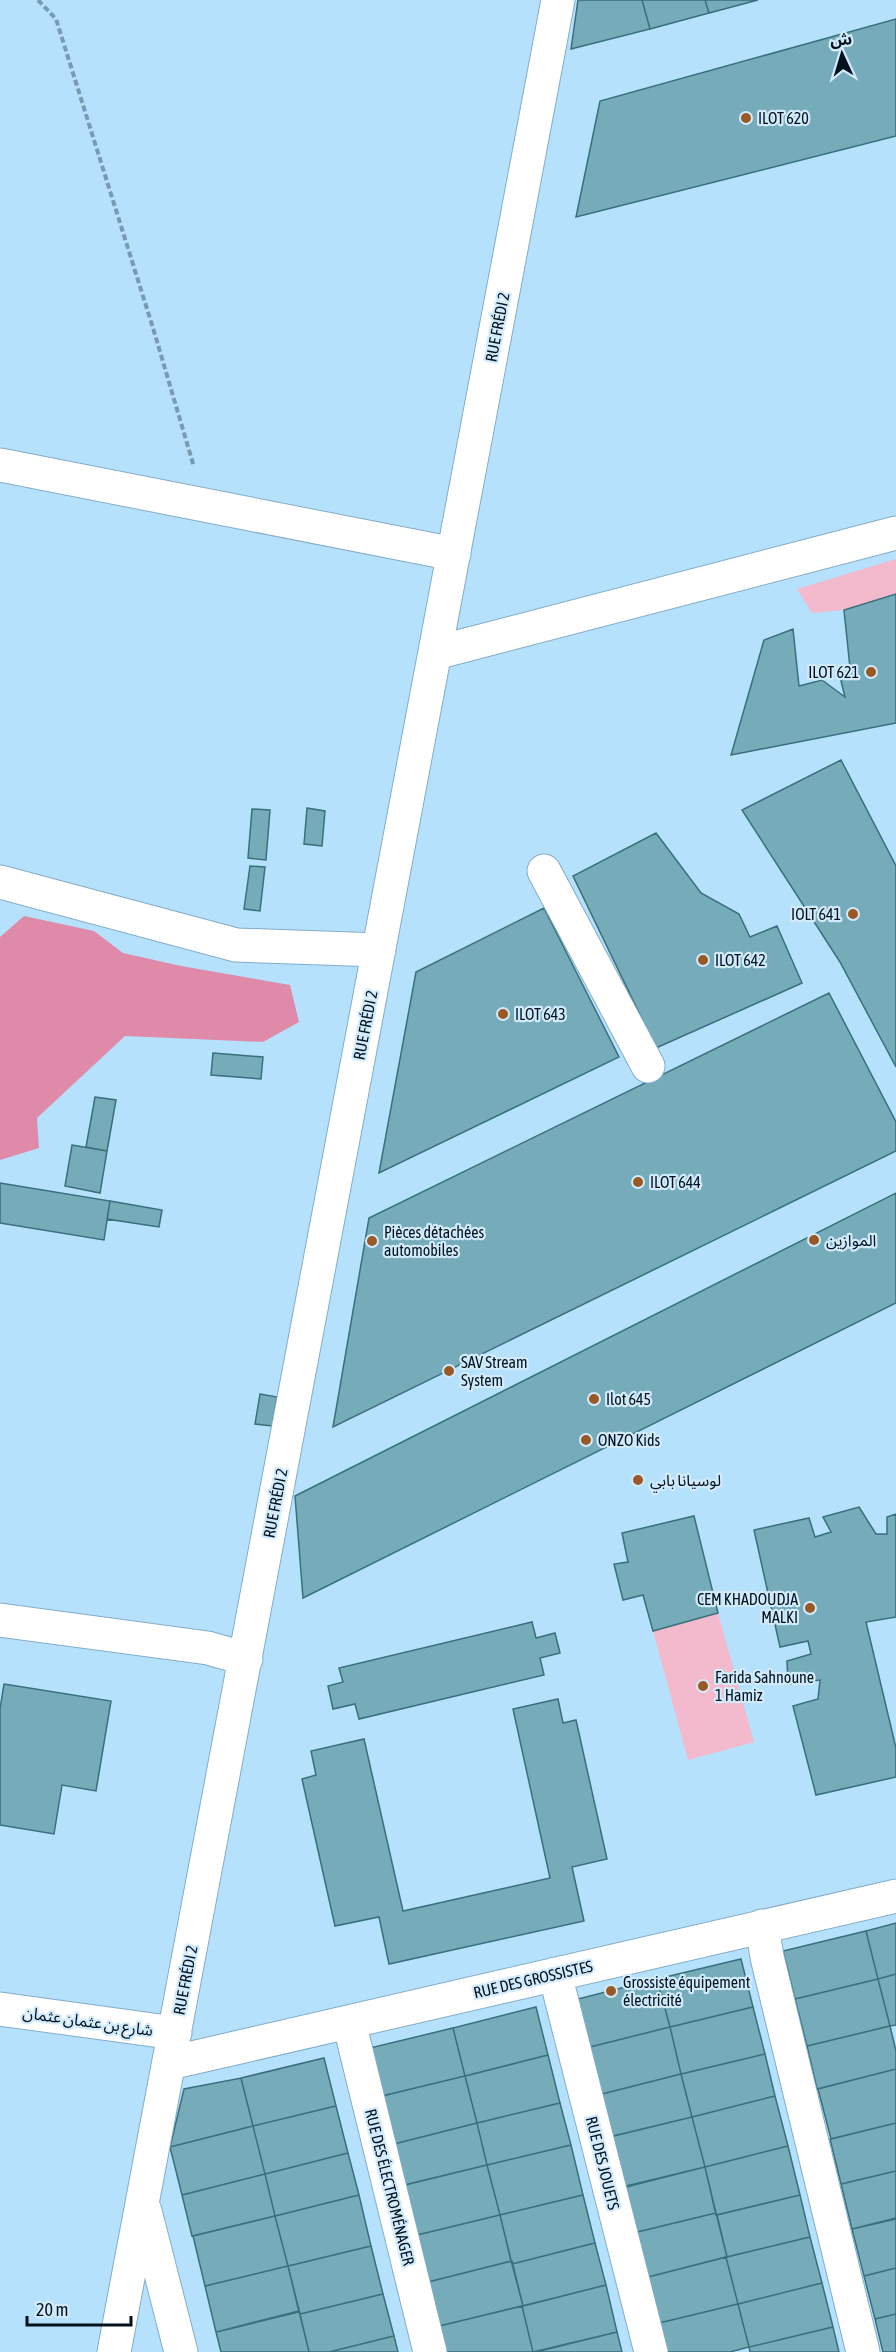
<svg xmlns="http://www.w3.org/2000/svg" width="896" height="2352" font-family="'Asap Condensed','Noto Sans Arabic',sans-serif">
  <rect width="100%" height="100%" fill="#b5e1fd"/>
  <!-- green -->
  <path fill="#f3b9cc" d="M 896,559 L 896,594 L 844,610 L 812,613 L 797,589 Z
    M 718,1613 L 754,1742 L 688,1760 L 653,1631 Z"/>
  <!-- forest -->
  <path fill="#df8aa9" d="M 24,916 L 94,931 L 123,953 L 181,966 L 290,985 L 299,1022 L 263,1042 L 125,1036 L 37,1118 L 39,1148 L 0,1160 L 0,937 Z"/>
  <!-- building -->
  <path fill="#76abba" stroke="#3a6f7c" stroke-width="1.5" d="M 578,0 L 642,0 L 650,29 L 571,49 Z
    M 642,0 L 705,0 L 709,13 L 650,29 Z
    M 705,0 L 758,0 L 709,13 Z
    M 896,19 L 896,136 L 576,217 L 600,101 Z
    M 896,594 L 896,723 L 731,755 L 764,640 L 793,629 L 799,686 L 822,680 L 845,697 L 840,677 L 850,668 L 844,610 Z
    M 841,760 L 896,866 L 896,1067 L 840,962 L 742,810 Z
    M 307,808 L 325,811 L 322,846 L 304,844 Z
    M 252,809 L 270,810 L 266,860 L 248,858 Z
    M 656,833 L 701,893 L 739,914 L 750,937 L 777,926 L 802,983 L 656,1048 L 573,876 Z
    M 250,866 L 265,867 L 260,911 L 244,909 Z
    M 544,908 L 619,1057 L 379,1173 L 416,972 Z
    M 829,993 L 896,1122 L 896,1151 L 333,1427 L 369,1218 Z
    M 213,1053 L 263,1057 L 261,1079 L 211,1075 Z
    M 95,1097 L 116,1100 L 107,1151 L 86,1147 Z
    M 72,1145 L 107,1151 L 100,1193 L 65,1186 Z
    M 0,1183 L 110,1201 L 104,1240 L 0,1223 Z
    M 896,1193 L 896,1303 L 303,1598 L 295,1496 Z
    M 110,1201 L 162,1210 L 159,1227 L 107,1219 Z
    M 260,1394 L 277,1397 L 272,1426 L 255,1424 Z
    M 859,1507 L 876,1534 L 887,1534 L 887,1517 L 896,1514 L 896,1617 L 866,1622 L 896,1748 L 896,1777 L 816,1795 L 793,1706 L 818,1699 L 820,1680 L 788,1684 L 787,1661 L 811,1654 L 808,1641 L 780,1647 L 754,1530 L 809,1518 L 815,1537 L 831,1532 L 823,1517 Z
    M 694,1516 L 718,1613 L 653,1631 L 643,1595 L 623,1600 L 614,1564 L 628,1562 L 622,1533 Z
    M 532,1622 L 536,1638 L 555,1633 L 560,1653 L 540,1658 L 544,1675 L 359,1719 L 355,1704 L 333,1709 L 328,1686 L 343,1682 L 339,1668 Z
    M 4,1684 L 111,1701 L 96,1791 L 62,1785 L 54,1834 L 0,1825 L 0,1709 Z
    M 558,1699 L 563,1723 L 576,1720 L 607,1859 L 572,1867 L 584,1921 L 389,1964 L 379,1917 L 335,1926 L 302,1779 L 316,1775 L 311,1751 L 364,1739 L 403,1911 L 550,1878 L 513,1709 Z
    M 896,1923 L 896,1974 L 878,1979 L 866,1931 Z
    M 866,1931 L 878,1979 L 795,1999 L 783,1951 Z
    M 741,1959 L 753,2007 L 670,2027 L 657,1979 Z
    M 896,1974 L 896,2025 L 890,2026 L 878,1979 Z
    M 657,1979 L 670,2027 L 586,2048 L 574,2000 Z
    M 878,1979 L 890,2026 L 807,2046 L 795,1999 Z
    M 536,2007 L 548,2055 L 465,2076 L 453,2028 Z
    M 753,2007 L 765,2054 L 681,2074 L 670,2027 Z
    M 890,2026 L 896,2051 L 896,2069 L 817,2089 L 807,2046 Z
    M 670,2027 L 681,2074 L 598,2095 L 586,2048 Z
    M 453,2028 L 465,2076 L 382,2096 L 370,2048 Z
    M 765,2054 L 775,2096 L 692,2117 L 681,2074 Z
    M 548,2055 L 560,2103 L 477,2123 L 465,2076 Z
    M 324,2058 L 336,2106 L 253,2126 L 241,2078 Z
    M 896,2069 L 896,2123 L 831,2139 L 818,2089 Z
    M 681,2074 L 692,2117 L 609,2137 L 598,2095 Z
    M 465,2076 L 477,2123 L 394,2144 L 382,2096 Z
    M 241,2078 L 253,2126 L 170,2147 L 184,2089 Z
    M 775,2096 L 788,2146 L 705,2167 L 692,2117 Z
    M 560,2103 L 571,2145 L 487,2165 L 477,2123 Z
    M 336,2106 L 348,2153 L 265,2174 L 253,2126 Z
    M 692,2117 L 705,2167 L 622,2187 L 610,2137 Z
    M 477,2123 L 487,2165 L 404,2185 L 394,2144 Z
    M 896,2123 L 896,2171 L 841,2184 L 830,2139 Z
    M 253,2126 L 265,2174 L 182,2195 L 170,2147 Z
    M 571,2145 L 583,2195 L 500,2215 L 487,2165 Z
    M 788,2146 L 800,2195 L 716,2215 L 705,2167 Z
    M 348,2153 L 359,2195 L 275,2216 L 265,2174 Z
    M 487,2165 L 500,2215 L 417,2235 L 405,2185 Z
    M 705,2167 L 716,2213 L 633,2233 L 622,2188 Z
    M 896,2171 L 896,2218 L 852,2229 L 841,2184 Z
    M 265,2174 L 275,2216 L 192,2236 L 182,2195 Z
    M 359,2195 L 371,2246 L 288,2266 L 275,2216 Z
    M 583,2195 L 595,2243 L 512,2264 L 500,2215 Z
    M 800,2195 L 810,2237 L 727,2257 L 717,2215 Z
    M 716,2213 L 727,2257 L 644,2278 L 633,2233 Z
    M 500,2215 L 511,2261 L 428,2282 L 417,2235 Z
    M 275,2216 L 288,2266 L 205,2286 L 193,2236 Z
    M 896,2219 L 896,2268 L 864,2276 L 852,2229 Z
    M 810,2237 L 822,2283 L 738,2304 L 726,2257 Z
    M 595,2243 L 606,2285 L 523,2306 L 512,2264 Z
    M 371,2246 L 383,2294 L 300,2314 L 288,2266 Z
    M 726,2257 L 738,2304 L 655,2324 L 644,2278 Z
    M 512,2261 L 523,2306 L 439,2326 L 428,2282 Z
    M 288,2266 L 299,2312 L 216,2332 L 205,2286 Z
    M 896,2268 L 896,2314 L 875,2319 L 864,2276 Z
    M 822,2283 L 833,2327 L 749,2347 L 738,2304 Z
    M 606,2285 L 617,2332 L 533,2352 L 522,2306 Z
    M 383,2294 L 394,2336 L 329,2352 L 309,2352 L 300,2314 Z
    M 738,2304 L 749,2347 L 730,2352 L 662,2352 L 655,2324 Z
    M 522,2306 L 533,2352 L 446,2352 L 439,2326 Z
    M 299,2311 L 309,2352 L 221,2352 L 216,2332 Z
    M 896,2314 L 896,2352 L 883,2352 L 875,2319 Z
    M 833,2327 L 839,2352 L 750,2352 L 749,2347 Z
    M 617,2332 L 622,2352 L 536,2352 Z
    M 394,2336 L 398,2352 L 329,2352 Z"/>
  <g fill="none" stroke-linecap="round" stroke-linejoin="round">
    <defs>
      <path id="minor" d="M 0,465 L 454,554
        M 435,653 L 896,533
        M 544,871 L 648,1066
        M 0,882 L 236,945 L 379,950
        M 0,1620 L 208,1648 L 246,1659
        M 762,1926 L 767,1957 L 863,2352
        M 555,1974 L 651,2352
        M 0,2009 L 175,2033
        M 349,2022 L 430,2352
        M 170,2063 L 896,1896
        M 145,2211 L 181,2352
        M 114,2352 L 558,0"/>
    </defs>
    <!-- minor casing -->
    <use href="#minor" stroke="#83adc8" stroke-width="35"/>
    <!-- path -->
    <path stroke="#799bb1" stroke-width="4" stroke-dasharray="6 3" stroke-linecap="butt" d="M 38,0 L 56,19 L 153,328 L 194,467"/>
    <!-- minor -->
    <use href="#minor" stroke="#fff" stroke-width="33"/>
  </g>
  <!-- markers -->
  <g fill="#9a5924" stroke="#d1ebfc" stroke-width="2">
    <circle cx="746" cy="118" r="6"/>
    <circle cx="871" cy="672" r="6"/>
    <circle cx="853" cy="914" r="6"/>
    <circle cx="703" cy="960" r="6"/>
    <circle cx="503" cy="1014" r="6"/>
    <circle cx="638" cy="1182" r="6"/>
    <circle cx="814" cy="1240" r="6"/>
    <circle cx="372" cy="1241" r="6"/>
    <circle cx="449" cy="1371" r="6"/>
    <circle cx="594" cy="1399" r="6"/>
    <circle cx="586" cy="1440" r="6"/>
    <circle cx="638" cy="1480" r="6"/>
    <circle cx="810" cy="1608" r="6"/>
    <circle cx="703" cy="1686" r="6"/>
    <circle cx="611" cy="1991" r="6"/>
  </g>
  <g text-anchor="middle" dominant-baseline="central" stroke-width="4.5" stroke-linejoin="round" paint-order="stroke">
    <!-- poi labels -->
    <g font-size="16" fill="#03121c" stroke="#d1ebfc" text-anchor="start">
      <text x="758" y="118">ILOT 620</text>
      <text x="859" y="672" text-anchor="end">ILOT 621</text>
      <text x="841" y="914" text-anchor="end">IOLT 641</text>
      <text x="715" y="960">ILOT 642</text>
      <text x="515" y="1014">ILOT 643</text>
      <text x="650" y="1182">ILOT 644</text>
      <text x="384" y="1232">Pièces détachées<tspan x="384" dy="18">automobiles</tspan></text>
      <text x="826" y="1240">الموازين</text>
      <text x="461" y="1362">SAV Stream<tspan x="461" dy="18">System</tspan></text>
      <text x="606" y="1399">Ilot 645</text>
      <text x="598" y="1440">ONZO Kids</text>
      <text x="650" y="1480">لوسيانا بابي</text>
      <text x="798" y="1599" text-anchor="end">CEM KHADOUDJA<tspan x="798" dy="18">MALKI</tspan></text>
      <text x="715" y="1677">Farida Sahnoune<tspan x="715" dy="18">1 Hamiz</tspan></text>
      <text x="623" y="1982">Grossiste équipement<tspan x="623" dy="18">électricité</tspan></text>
    </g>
    <!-- street labels -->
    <g font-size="16" fill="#03121c" stroke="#d1ebfc">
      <text transform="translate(497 327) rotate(-79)">RUE FRÉDI 2</text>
      <text transform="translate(365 1025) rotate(-79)">RUE FRÉDI 2</text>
      <text transform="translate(275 1503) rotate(-79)">RUE FRÉDI 2</text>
      <text transform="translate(533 1979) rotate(-13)">RUE DES GROSSISTES</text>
      <text transform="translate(185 1980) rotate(-79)">RUE FRÉDI 2</text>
      <text transform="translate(88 2021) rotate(8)">شارع بن عثمان عثمان</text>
      <text transform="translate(603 2163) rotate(76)">RUE DES JOUETS</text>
      <text transform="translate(390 2187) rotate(76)">RUE DES ÉLECTROMÉNAGER</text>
    </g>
  </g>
  <!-- north arrow -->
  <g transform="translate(842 54) rotate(356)" stroke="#d1ebfc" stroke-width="4.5" paint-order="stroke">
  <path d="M0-4.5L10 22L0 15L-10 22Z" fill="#03121c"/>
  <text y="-9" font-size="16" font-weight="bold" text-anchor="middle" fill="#03121c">ش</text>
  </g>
  <!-- scale -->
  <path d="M27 2316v9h104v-9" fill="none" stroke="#03121c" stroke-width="3"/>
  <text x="36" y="2316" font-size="18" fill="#03121c" stroke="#d1ebfc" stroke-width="4.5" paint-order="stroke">20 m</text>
</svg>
